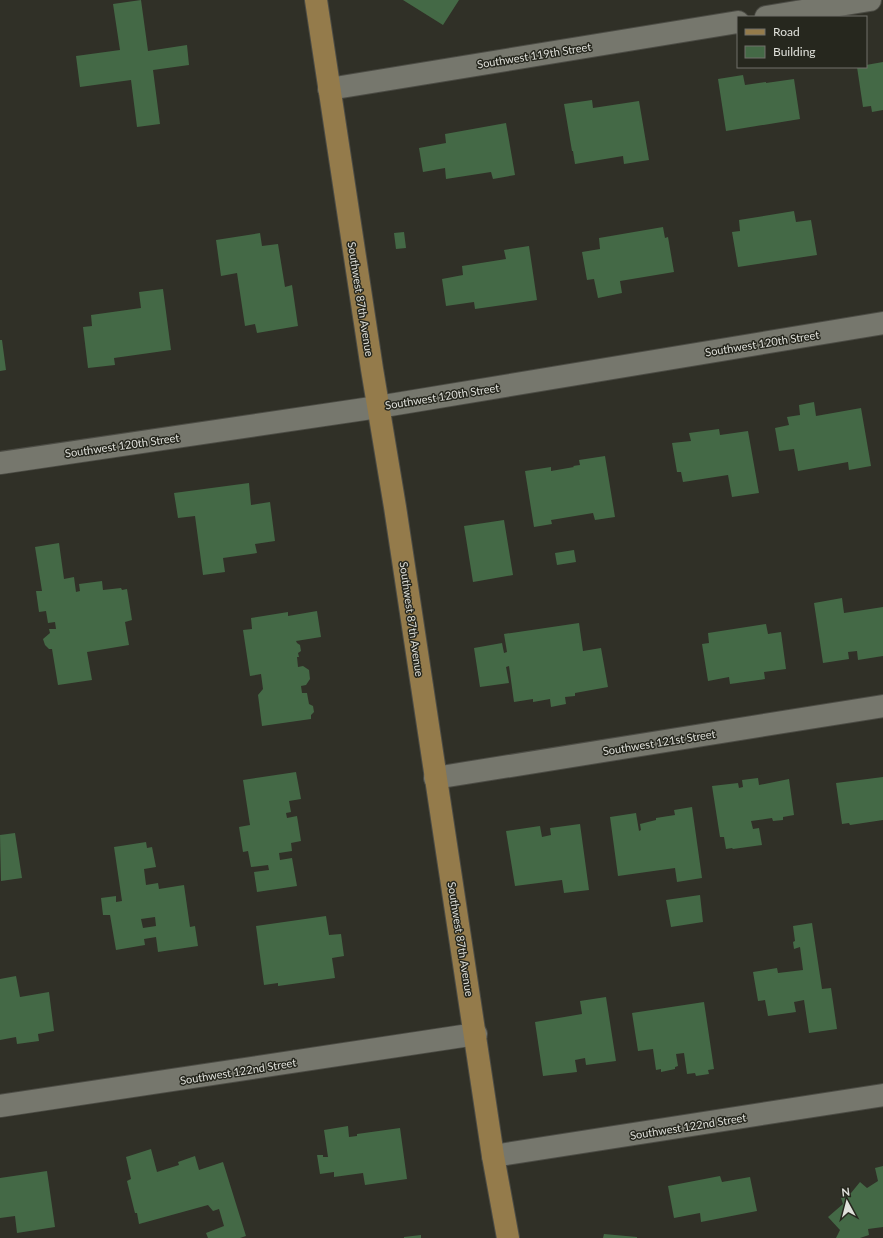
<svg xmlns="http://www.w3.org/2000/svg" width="883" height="1238" font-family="Lato,sans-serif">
  <rect width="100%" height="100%" fill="#303027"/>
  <!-- building -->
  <path fill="#446946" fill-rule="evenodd" d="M 141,0 L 148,51 L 187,45 L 189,65 L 153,70 L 160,124 L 137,127 L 131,80 L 80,87 L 76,56 L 120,50 L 113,4 Z
    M 403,0 L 459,0 L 443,25 Z
    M 883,62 L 883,110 L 872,112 L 871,106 L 863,107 L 857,67 L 866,67 L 866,65 Z
    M 743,75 L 745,85 L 766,82 L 766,83 L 794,79 L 800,119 L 726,131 L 718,79 Z
    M 592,100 L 593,108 L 639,101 L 649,160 L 624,164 L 623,156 L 575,164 L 573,151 L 572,151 L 564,104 Z
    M 506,123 L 515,175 L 493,179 L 491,172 L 446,179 L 445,168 L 423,172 L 419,148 L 446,143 L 445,134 Z
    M 794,211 L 796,222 L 811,220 L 817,255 L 738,267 L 732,232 L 740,231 L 739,220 Z
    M 663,227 L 665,238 L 668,237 L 674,272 L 620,281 L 622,293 L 598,298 L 594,279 L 587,280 L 582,252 L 600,249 L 599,238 Z
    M 404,232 L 406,248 L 396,249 L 394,233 Z
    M 260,233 L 262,246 L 278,244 L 285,287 L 292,285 L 298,326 L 257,333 L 255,324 L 245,326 L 237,273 L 221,276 L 216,240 Z
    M 529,246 L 537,300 L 475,309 L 474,302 L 446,306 L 442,279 L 463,275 L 462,266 L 506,259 L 504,250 Z
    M 163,289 L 171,350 L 114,358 L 115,365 L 88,368 L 83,327 L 92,326 L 91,315 L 141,308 L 139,292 Z
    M 0,340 L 2,340 L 6,370 L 0,371 Z
    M 814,402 L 816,416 L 861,408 L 871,466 L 849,470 L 848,462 L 798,471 L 794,449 L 779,451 L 775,428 L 789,425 L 787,417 L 800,415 L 799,405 Z
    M 719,429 L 720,435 L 748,431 L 759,493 L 732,497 L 728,475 L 683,482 L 681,472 L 677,472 L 672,443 L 691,441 L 689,433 Z
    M 605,456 L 615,517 L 595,520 L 593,513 L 551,520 L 552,524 L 534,527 L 525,471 L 551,467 L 551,471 L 574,467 L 573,466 L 580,465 L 579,460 Z
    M 249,483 L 251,505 L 270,502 L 275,541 L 255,544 L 257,553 L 223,558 L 225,572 L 203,575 L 195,516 L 178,518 L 174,493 Z
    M 504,520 L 513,575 L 473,582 L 464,526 Z
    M 59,543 L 64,579 L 74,577 L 76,592 L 80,591 L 79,584 L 102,581 L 103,590 L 121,588 L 122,590 L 127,589 L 132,620 L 125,622 L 129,645 L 87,652 L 92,680 L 58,685 L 52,649 L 49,649 L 45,645 L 43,639 L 50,633 L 49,629 L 56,629 L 55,622 L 48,623 L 46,611 L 39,612 L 36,591 L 42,591 L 35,547 Z
    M 574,550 L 576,562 L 557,565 L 555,553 Z
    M 842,598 L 844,613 L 883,607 L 883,656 L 858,660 L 857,651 L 848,652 L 849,659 L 823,663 L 814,603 Z
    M 317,611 L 321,637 L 296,641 L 297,643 L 300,645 L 301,651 L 298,653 L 299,657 L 297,657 L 298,667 L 303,666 L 309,670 L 310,679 L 306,685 L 301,686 L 302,693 L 307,693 L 309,704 L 313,706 L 314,712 L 311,715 L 311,719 L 262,726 L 258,695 L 263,689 L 261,674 L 250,676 L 243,630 L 252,629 L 251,618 L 288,612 L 288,616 Z
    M 579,623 L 583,651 L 601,648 L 608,687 L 575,693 L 575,696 L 565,697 L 566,704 L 551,707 L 550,699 L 533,702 L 533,699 L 514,702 L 509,666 L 506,667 L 509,683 L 480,687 L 474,648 L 502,643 L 504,653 L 507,652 L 504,634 Z
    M 766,624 L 768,634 L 781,632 L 786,669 L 764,672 L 765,679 L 730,684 L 729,677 L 708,681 L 702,644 L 709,643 L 708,633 Z
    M 296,772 L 301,799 L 289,801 L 291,812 L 286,813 L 287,818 L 297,816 L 301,841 L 291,843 L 292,851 L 279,853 L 280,860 L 292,858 L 297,886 L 257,892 L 254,872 L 269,870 L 268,865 L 251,867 L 248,851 L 243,852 L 239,827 L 250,825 L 243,780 Z
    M 883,777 L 883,820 L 850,825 L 849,823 L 842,824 L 836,783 Z
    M 758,778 L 759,785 L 789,779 L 794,815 L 783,817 L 783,820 L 773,821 L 772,818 L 751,821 L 753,829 L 759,828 L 762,845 L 733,849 L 732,848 L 726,849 L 724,837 L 720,837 L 712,786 L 738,783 L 739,788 L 743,787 L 742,780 Z
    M 692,807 L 702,878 L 677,882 L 675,868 L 618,876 L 610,817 L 636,813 L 639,831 L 641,830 L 640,824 L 656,820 L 656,818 L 675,815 L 674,810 Z
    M 580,824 L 589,890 L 564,893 L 562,880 L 515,886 L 506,831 L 540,826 L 542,837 L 551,835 L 550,828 Z
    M 15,833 L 22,878 L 1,881 L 0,835 Z
    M 146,842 L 147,848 L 152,847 L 156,867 L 144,869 L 146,885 L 158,883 L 159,889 L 184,885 L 190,927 L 195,926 L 198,946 L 158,952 L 156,937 L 144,939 L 145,945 L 116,950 L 110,915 L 103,915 L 101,898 L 116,896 L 116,902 L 122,901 L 114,847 ZM 155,917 L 156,926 L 143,928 L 141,919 Z
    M 700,895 L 703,922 L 671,927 L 666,900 Z
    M 326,916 L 329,935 L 341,934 L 344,956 L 332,958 L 335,978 L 278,986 L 278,983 L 264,985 L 256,926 Z
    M 812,923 L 822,989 L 831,988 L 837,1029 L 809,1033 L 804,1000 L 794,1002 L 796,1012 L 768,1016 L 765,1000 L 758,1001 L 753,972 L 777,968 L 778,973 L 803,970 L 800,947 L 794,949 L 793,942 L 795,941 L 793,926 Z
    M 16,976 L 20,997 L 49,992 L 54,1031 L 38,1034 L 39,1041 L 17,1044 L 16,1037 L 0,1040 L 0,979 Z
    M 606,997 L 616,1061 L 586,1065 L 585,1058 L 575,1060 L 577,1072 L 543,1076 L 535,1022 L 582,1014 L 580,1001 Z
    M 704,1002 L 714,1069 L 708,1070 L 709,1074 L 696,1076 L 695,1073 L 687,1074 L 684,1053 L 676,1054 L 678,1066 L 675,1067 L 675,1069 L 661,1072 L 661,1069 L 656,1070 L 653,1049 L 638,1051 L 632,1013 Z
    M 348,1126 L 349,1137 L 357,1136 L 357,1134 L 400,1128 L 407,1179 L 365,1185 L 363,1173 L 334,1177 L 334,1172 L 320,1174 L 317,1155 L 323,1155 L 323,1157 L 328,1157 L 324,1130 Z
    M 151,1149 L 157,1172 L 179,1165 L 178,1162 L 195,1156 L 199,1170 L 223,1162 L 246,1236 L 240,1238 L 208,1238 L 206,1233 L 224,1226 L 219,1209 L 213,1211 L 208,1205 L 139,1224 L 137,1213 L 135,1213 L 127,1181 L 131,1179 L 126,1157 Z
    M 883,1166 L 883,1227 L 868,1229 L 869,1235 L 860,1238 L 836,1238 L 840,1230 L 828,1217 L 843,1204 L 841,1198 L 846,1193 L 851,1193 L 860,1182 L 867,1188 L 878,1181 L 875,1168 Z
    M 47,1171 L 55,1227 L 17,1233 L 15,1216 L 0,1218 L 0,1178 Z
    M 720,1176 L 722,1182 L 750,1177 L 757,1211 L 701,1222 L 700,1213 L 674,1218 L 668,1186 Z
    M 604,1234 L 637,1237 L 637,1238 L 603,1238 Z
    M 421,1235 L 421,1238 L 404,1238 L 404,1237 Z"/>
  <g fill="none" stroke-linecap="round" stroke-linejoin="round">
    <defs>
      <path id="minor" d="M 766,17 L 870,0
        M 329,89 L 738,22
        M 0,463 L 378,407 L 883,323
        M 435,778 L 883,706
        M 0,1106 L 476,1034
        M 493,1156 L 883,1095"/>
      <path id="major" d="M 316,0 L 372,369 L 395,507 L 493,1156 L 508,1238"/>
    </defs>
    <!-- minor casing -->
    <use href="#minor" stroke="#4c4c45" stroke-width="24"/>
    <!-- major casing -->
    <use href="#major" stroke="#4c4c45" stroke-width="24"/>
    <!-- minor -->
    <use href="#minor" stroke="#76776d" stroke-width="22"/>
    <!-- major -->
    <use href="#major" stroke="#947b4b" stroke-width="22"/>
  </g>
  <g text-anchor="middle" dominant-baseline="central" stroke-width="3" stroke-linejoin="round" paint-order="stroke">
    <!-- street labels -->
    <g font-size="11" fill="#e0e1db" stroke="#26271e">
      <text transform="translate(534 55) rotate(-9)">Southwest 119th Street</text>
      <text transform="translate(361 299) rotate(81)">Southwest 87th Avenue</text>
      <text transform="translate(762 343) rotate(-9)">Southwest 120th Street</text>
      <text transform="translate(442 396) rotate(-9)">Southwest 120th Street</text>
      <text transform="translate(122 445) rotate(-8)">Southwest 120th Street</text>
      <text transform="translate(412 619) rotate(82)">Southwest 87th Avenue</text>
      <text transform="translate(659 742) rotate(-9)">Southwest 121st Street</text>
      <text transform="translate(461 939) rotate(81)">Southwest 87th Avenue</text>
      <text transform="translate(238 1071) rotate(-9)">Southwest 122nd Street</text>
      <text transform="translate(688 1126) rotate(-9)">Southwest 122nd Street</text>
    </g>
  </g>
  <!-- legend -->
  <rect x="737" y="16" width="130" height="52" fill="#26271e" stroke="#70716a"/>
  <rect x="745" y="29" width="20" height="6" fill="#947b4b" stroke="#70716a"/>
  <text x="773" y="36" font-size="12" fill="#e0e1db">Road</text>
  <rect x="745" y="46" width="20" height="12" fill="#446946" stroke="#70716a"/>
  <text x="773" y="56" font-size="12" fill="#e0e1db">Building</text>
  <!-- north arrow -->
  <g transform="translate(847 1202) rotate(353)" stroke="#26271e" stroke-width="3" paint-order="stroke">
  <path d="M0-3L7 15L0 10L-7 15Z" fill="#e0e1db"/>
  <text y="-6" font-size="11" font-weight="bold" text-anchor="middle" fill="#e0e1db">N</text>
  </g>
</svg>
